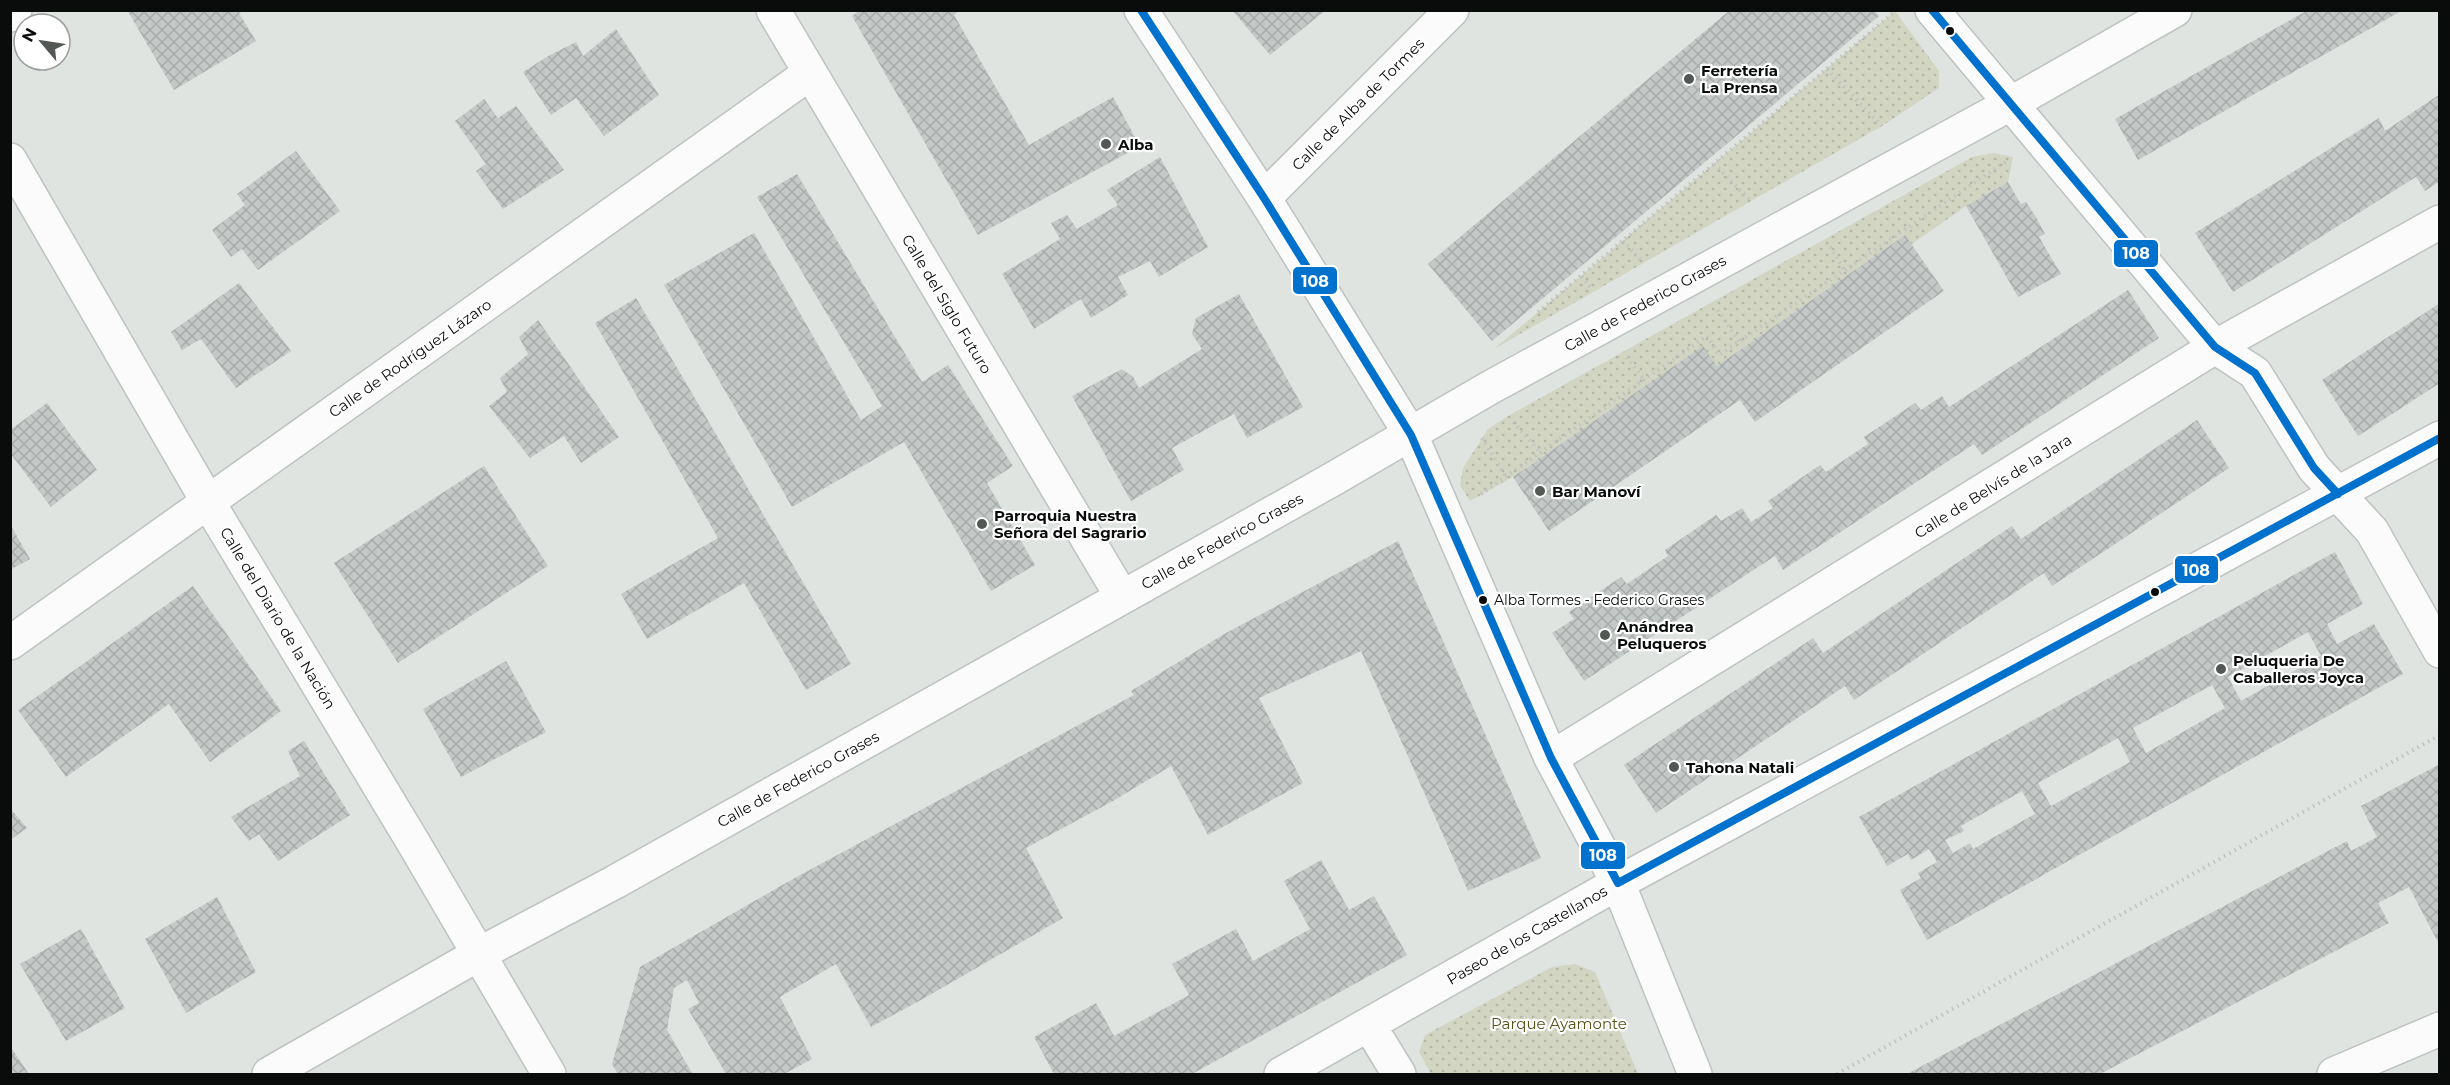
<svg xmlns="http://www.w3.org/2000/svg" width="2450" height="1085" font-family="Montserrat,sans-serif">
  <defs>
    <pattern id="park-dots" width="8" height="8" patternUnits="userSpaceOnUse" patternTransform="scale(1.5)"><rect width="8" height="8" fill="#d3d5c3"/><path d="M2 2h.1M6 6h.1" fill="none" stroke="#b4b6a6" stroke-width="1.8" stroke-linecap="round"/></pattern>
    <pattern id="building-cross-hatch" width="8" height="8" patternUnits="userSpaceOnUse" patternTransform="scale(1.5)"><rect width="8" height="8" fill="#c4c8c7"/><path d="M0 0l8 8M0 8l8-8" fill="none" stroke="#a7abaa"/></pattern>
  </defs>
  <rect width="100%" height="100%" fill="#dfe4e1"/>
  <!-- park -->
  <path fill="url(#park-dots)" d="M 1895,11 L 1939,71 L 1939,88 L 1882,126 L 1494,349 Z
    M 1994,153 L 2013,157 L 2008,182 L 1966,206 L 1912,244 L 1905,235 L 1717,366 L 1703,347 L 1513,477 L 1470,501 L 1460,485 L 1463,468 L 1488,429 L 1508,416 L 1972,157 Z
    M 1575,964 L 1595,972 L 1638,1074 L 1431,1074 L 1419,1052 L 1425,1035 L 1552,967 Z"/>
  <!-- building -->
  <path fill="url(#building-cross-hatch)" fill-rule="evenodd" d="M 127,10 L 245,10 L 239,13 L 256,41 L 174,90 Z
    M 860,10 L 960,10 L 954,15 L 1029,145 L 1113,97 L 1140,146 L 978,235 L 852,16 Z
    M 1232,10 L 1326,10 L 1270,55 Z
    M 1730,10 L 1874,10 L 1879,16 L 1492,341 L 1428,264 Z
    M 2308,10 L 2403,10 L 2138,160 L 2115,119 Z
    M 616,29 L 659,95 L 604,136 L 576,98 L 551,115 L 523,72 L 550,55 L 576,42 L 583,56 Z
    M 2440,94 L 2440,181 L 2425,191 L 2416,177 L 2233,292 L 2195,233 L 2379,118 L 2385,131 Z
    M 484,99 L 498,118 L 516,106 L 564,170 L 503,209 L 476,171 L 486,164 L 455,121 Z
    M 296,151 L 340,211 L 258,270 L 242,249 L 231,257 L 212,230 L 245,205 L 237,194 Z
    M 1160,157 L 1208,247 L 1159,277 L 1150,261 L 1118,277 L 1128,295 L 1091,318 L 1081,299 L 1034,329 L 1002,274 L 1060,239 L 1051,223 L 1067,215 L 1077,229 L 1118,205 L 1107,190 Z
    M 797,174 L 922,382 L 948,365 L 1013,466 L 987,483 L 1035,565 L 991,591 L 904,442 L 792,507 L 664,285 L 754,233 L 861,420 L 882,406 L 757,197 Z
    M 2008,182 L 2021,204 L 2026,202 L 2036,217 L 2045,234 L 2039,237 L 2061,274 L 2018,297 L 1966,206 Z
    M 1905,235 L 1944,291 L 1755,422 L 1740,400 L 1549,531 L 1513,477 L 1703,346 L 1717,366 Z
    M 239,283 L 291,351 L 236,388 L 201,339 L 182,350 L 171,332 Z
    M 2128,290 L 2159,338 L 1982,455 L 1974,444 L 1783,570 L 1775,556 L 1584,681 L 1552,633 L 1574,619 L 1569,612 L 1621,577 L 1627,584 L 1668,556 L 1665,550 L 1716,515 L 1721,521 L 1742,508 L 1751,522 L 1773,508 L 1768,501 L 1820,465 L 1826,472 L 1868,444 L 1864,437 L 1915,403 L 1921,410 L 1942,396 L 1949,407 Z
    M 1239,294 L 1303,407 L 1247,438 L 1234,414 L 1172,448 L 1184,470 L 1131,501 L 1072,396 L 1122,369 L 1133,377 L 1139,388 L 1202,349 L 1192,334 L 1196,318 Z
    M 636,298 L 851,664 L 806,690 L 744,583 L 647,639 L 621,594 L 718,538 L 595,323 Z
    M 2440,303 L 2440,383 L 2358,436 L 2322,380 Z
    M 538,320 L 619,437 L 581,463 L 564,436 L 530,458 L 489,406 L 507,392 L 500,378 L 528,354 L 519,337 Z
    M 47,403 L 97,470 L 51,507 L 10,453 L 10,430 Z
    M 2197,420 L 2229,468 L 2052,586 L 2044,573 L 1854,700 L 1845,686 L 1656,813 L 1624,765 L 1813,638 L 1823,653 L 2012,526 L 2021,539 Z
    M 484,466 L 548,566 L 398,663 L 334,563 Z
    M 10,524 L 30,559 L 10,570 Z
    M 1398,541 L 1541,858 L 1468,891 L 1361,651 L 1259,698 L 1303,783 L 1208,835 L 1171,766 L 1113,801 L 1026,848 L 1063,918 L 921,1000 L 871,1027 L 836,964 L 780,997 L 812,1059 L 784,1074 L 726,1074 L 688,1009 L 699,1003 L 687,980 L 674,988 L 667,1030 L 692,1073 L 618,1074 L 612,1064 L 640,967 L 791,880 L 1134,695 L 1131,691 L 1226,633 Z
    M 2335,552 L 2363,604 L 2327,624 L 2337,644 L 2374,624 L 2403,674 L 1927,940 L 1900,890 L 1921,878 L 1918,873 L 1937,862 L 1929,849 L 1911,860 L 1908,854 L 1887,866 L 1859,817 ZM 2308,632 L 2321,656 L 2241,701 L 2228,677 ZM 2212,685 L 2225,708 L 2146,753 L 2133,728 ZM 2118,738 L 2130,762 L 2051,806 L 2038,783 ZM 2022,791 L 2035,814 L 1973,849 L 1970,843 L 1953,853 L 1945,840 L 1964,831 L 1961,826 Z
    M 193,586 L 281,711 L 210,762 L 169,704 L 66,777 L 18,710 Z
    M 506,661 L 546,732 L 461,777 L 423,709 Z
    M 304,741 L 350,815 L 278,861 L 259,834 L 249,841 L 231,817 L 300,776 L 288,751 Z
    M 2440,764 L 2440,946 L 2409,887 L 2378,903 L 2389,923 L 2100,1074 L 1907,1074 L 2347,841 L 2351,851 L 2377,837 L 2361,806 Z
    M 10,808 L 27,828 L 10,840 Z
    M 1321,860 L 1349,910 L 1374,896 L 1407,955 L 1192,1074 L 1054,1074 L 1034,1037 L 1096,1003 L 1114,1036 L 1189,995 L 1172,964 L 1236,929 L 1253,961 L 1310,929 L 1284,881 Z
    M 217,897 L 256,972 L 186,1013 L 145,939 Z
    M 81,929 L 125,1008 L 66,1041 L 20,964 Z
    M 10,1046 L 29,1074 L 10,1074 Z"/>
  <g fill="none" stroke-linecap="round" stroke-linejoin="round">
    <defs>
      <path id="minor" d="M 773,10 L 1122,597
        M 1141,10 L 1264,198 L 1411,435 L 1551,758 L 1618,883 L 1695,1074
        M 1932,10 L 2215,347 L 2255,373 L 2314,468 L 2372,531 L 2440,651
        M 10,15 L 15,10
        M 10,160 L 208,502 L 413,842 L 549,1074
        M 1264,198 L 1452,10
        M 10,643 L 810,73
        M 1551,758 L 2215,347 L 2440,222
        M 1369,1025 L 1399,1074
        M 269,1074 L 479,954 L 615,882 L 1333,479 L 1491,387 L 2010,104 L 2175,10
        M 1281,1074 L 1618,883 L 2440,438
        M 2334,1074 L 2440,1029"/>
    </defs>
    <!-- minor casing -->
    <use href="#minor" stroke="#bec2c0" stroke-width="36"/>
    <!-- path -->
    <path stroke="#c0c2c0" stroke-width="4" stroke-dasharray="1.5 4.5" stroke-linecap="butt" d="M 1827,69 L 1882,126
      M 1714,164 L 1750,200
      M 1623,241 L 1641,260
      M 1830,247 L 1845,271
      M 1582,276 L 1590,287
      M 1718,310 L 1739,342
      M 1538,312 L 1893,13
      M 1627,357 L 1644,380
      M 1513,422 L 1541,453
      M 1482,438 L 1506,477
      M 1481,494 L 1707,336 L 1719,355 L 2008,160
      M 1837,1074 L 2440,735"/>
    <!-- minor -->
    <use href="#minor" stroke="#fafbfa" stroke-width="33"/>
    <defs>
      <path id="bus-1" d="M 1141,10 L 1264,198 L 1411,435 L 1551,758 L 1618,883 L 2440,438
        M 1932,10 L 2215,347 L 2255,373 L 2314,468 L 2338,494"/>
    </defs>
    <!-- bus-1 casing -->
    <use href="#bus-1" stroke="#fff" stroke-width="12"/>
    <!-- bus-1 -->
    <use href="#bus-1" stroke="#0072ce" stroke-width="8"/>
  </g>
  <!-- markers -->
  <g fill="#090c0a" stroke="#fff" stroke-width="2">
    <circle cx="1950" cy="31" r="5"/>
    <circle cx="2155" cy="592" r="5"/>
    <circle cx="1483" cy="600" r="5"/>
  </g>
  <g fill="#545855" stroke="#fff" stroke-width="2">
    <circle cx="1689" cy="79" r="6"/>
    <circle cx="1106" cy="144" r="6"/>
    <circle cx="1540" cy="491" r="6"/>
    <circle cx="982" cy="524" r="6"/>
    <circle cx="1605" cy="635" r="6"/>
    <circle cx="2221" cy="669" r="6"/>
    <circle cx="1674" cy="767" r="6"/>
  </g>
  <g text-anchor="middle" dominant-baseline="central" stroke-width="4.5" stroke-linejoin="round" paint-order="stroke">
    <!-- bus labels -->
    <g font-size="14" fill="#090c0a" stroke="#fff" text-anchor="start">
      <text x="1494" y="600">Alba Tormes - Federico Grases</text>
    </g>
    <!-- poi labels -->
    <g font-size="15" font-weight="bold" fill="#090c0a" stroke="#fff" text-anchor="start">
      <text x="1701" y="70">Ferretería<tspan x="1701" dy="17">La Prensa</tspan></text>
      <text x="1118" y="144">Alba</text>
      <text x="1552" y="491">Bar Manoví</text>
      <text x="994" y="515">Parroquia Nuestra<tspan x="994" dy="17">Señora del Sagrario</tspan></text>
      <text x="1617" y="626">Anándrea<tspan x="1617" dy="17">Peluqueros</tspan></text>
      <text x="2233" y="660">Peluqueria De<tspan x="2233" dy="17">Caballeros Joyca</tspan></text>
      <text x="1686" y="767">Tahona Natali</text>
    </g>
    <!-- street labels -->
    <g font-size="15" fill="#090c0a" stroke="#fff">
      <text transform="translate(1358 104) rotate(-45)">Calle de Alba de Tormes</text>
      <text transform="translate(1645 303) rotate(-29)">Calle de Federico Grases</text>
      <text transform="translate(947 304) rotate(59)">Calle del Siglo Futuro</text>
      <text transform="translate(410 358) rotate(-35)">Calle de Rodríguez Lázaro</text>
      <text transform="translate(1993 486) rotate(-32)">Calle de Belvís de la Jara</text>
      <text transform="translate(1222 541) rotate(-29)">Calle de Federico Grases</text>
      <text transform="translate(278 618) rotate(59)">Calle del Diario de la Nación</text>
      <text transform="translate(798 779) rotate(-29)">Calle de Federico Grases</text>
      <text transform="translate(1527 935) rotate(-30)">Paseo de los Castellanos</text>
    </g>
    <!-- park labels -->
    <g font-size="15" fill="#555117" stroke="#fff">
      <text x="1559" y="1023">Parque Ayamonte</text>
    </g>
  </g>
  <g stroke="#fff" stroke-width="2">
    <rect x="2113" y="239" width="46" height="29" rx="6" fill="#0072ce"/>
    <rect x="1292" y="266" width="46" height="29" rx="6" fill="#0072ce"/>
    <rect x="2174" y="555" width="45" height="29" rx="6" fill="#0072ce"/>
    <rect x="1580" y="841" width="46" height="29" rx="6" fill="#0072ce"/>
  </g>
  <g font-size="16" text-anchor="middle" font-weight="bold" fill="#fff">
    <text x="2136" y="259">108</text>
    <text x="1315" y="287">108</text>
    <text x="2196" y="576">108</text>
    <text x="1603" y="861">108</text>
  </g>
  <!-- border -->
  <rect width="2450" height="1085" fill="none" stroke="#090c0a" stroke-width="24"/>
  <!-- north arrow -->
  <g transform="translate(42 42) rotate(299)"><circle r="28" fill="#ffffff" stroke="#9d9e9d" stroke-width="1.5"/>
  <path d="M0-4.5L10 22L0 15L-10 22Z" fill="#545855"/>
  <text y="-9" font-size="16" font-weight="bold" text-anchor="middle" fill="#090c0a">N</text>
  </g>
</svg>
